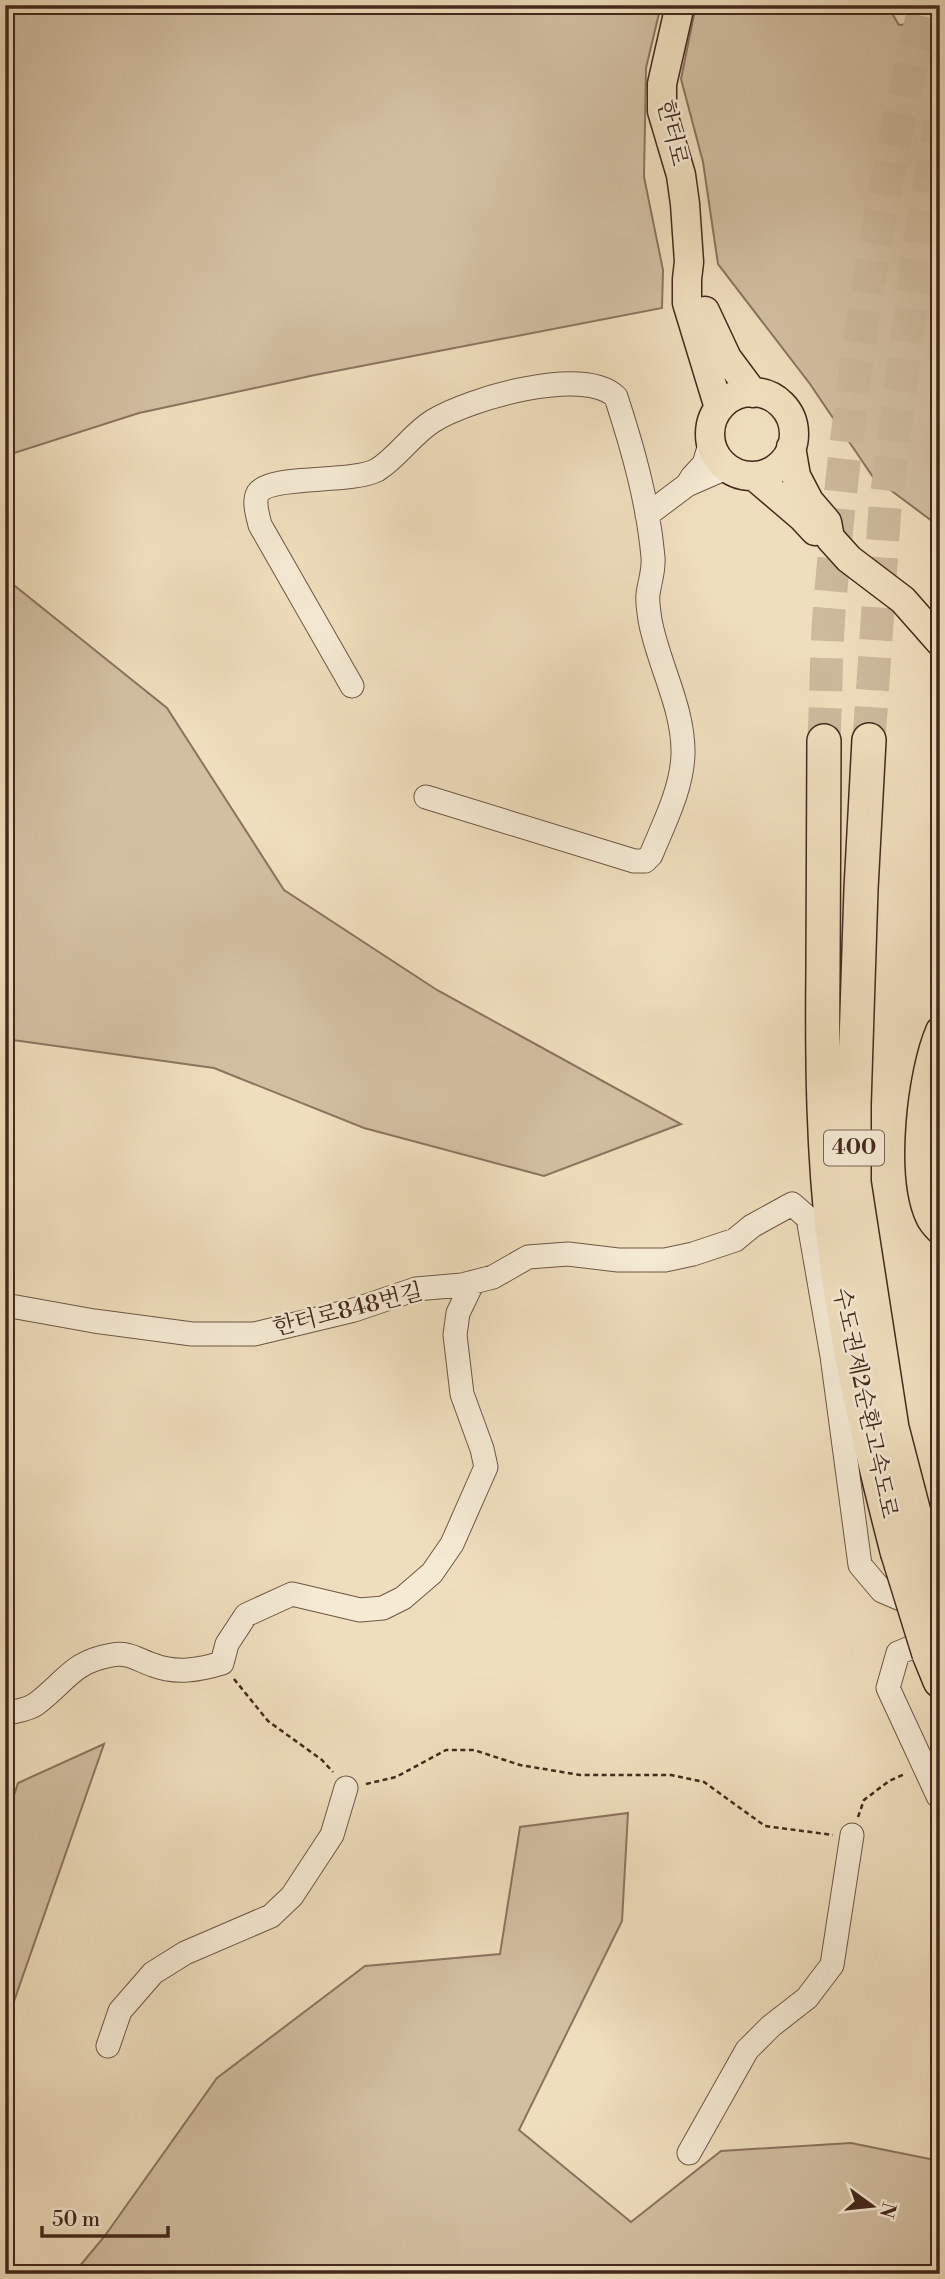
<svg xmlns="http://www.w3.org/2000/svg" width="945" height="2279" font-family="'Libre Bodoni','Noto Serif KR',serif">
  <rect width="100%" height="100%" fill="#efdebd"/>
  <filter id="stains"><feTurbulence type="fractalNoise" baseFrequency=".00286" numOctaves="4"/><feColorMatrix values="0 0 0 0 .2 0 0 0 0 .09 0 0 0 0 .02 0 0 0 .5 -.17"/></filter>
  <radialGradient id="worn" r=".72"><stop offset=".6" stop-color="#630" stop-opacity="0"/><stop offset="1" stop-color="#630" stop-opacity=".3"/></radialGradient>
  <!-- green -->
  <path fill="#d2bfa2" stroke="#8b745f" stroke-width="2" d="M 5,5 L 661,5 L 646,68 L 644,177 L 663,270 L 662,308 L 315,375 L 139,413 L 5,456 Z
    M 696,5 L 887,5 L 899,25 L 940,21 L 940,527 L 873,477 L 810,384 L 718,264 L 703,162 L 681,79 Z
    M 5,578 L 167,708 L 284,890 L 437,990 L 681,1124 L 544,1176 L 364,1128 L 214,1068 L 13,1040 L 5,1048 Z
    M 104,1744 L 5,2027 L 5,1823 L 18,1783 Z
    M 628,1813 L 622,1921 L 519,2130 L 631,2222 L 721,2151 L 851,2143 L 940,2161 L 940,2274 L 73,2274 L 104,2237 L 217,2078 L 365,1966 L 500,1954 L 520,1827 Z"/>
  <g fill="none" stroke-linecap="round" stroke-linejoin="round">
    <!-- highway-tunnel -->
    <path stroke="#cdba9d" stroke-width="33" stroke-dasharray="33 17" stroke-linecap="butt" d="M 869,740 L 885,507 L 921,231 L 940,124
      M 824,741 C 826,698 826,655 829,613 C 846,409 876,204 925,5"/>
    <defs>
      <path id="minor" d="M 711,441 L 704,464 L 692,477 L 687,485 L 726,468
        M 647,515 L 687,485
        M 352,686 L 260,525 C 258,516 253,502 258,493 C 271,474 350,484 377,470 C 398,457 412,434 433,421 C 468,399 584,365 616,397 C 633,449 648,502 653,557 C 654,571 650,580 648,594 C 647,602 649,612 650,620 C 658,664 684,708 683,754 C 682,789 664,823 651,855 L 645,861 L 634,861 L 426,797
        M 5,1305 L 94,1321 L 192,1334 L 254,1334 L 354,1310 L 416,1289 L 462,1285 L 493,1277 L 528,1257 L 568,1254 L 618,1260 L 665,1260 L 693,1254 L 735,1240 L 752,1226 L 792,1204 L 808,1218 L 832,1356 L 860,1565 L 882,1591 L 903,1600 L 920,1593
        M 937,1637 L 898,1653 L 888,1688 L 938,1796
        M 5,1714 C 15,1711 28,1710 36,1704 C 66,1682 71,1662 112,1655 C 129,1652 138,1660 153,1665 C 176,1674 199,1670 222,1663 L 227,1644 L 246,1615 L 292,1594 L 360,1610 L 383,1608 L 403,1598 L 432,1573 L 452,1544 L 486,1467 L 482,1449 L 462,1394 L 455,1335 L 458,1313 L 473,1282
        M 108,2046 L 120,2011 L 153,1973 L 185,1953 L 271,1916 L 292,1896 L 332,1835 L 346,1788
        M 689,2153 L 747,2050 L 771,2026 L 807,1998 L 832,1965 L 852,1835"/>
      <path id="major" d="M 680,5 L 662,84 L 662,111 L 681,175 L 685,204 L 689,262 L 687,279 L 687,303 L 719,408
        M 705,311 L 727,358 L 753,393
        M710 434a42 42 0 1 1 84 0a42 42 0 1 1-84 0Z
        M 791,447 L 796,476 L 809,501 L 827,522 L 830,538 L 849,559 L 903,600 L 940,642
        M 754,476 L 802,517 L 815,531
        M 940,1031 C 922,1073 910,1175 930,1217 C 932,1222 936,1226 940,1230"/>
      <path id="highway" d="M 869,740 L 861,889 L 854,1105 L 854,1182 L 892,1428 L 924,1551
        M 824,741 C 823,817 823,893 823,969 C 822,1061 823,1153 834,1245 C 847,1349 871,1450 897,1551
        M 929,1654 L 940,1681"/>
    </defs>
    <!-- minor casing -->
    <use href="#minor" stroke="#6f5644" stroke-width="25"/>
    <!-- major casing -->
    <use href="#major" stroke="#44291c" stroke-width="31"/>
    <!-- highway casing -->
    <use href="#highway" stroke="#44291c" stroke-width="36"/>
    <!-- path -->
    <path stroke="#44291c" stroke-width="2.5" stroke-dasharray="5 3.5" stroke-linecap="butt" d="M 234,1679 L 268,1721 L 322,1760 L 333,1772
      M 366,1784 L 396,1777 L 446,1750 L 474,1750 L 520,1765 L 580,1775 L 671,1775 L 704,1782 L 765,1826 L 833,1835
      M 858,1817 L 864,1800 L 889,1781 L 905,1774"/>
    <!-- minor -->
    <use href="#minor" stroke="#f5ead4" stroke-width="23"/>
    <!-- major -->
    <use href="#major" stroke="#efdebd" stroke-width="28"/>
    <!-- highway -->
    <use href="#highway" stroke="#efdebd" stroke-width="33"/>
    <defs>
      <path id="highway-bridge" d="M 897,1551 L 929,1654
        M 924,1551 L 940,1599"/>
    </defs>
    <!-- highway-bridge casing -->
    <use href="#highway-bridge" stroke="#44291c" stroke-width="36" stroke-linecap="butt"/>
    <!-- highway-bridge -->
    <use href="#highway-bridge" stroke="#efdebd" stroke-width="33"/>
  </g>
  <g text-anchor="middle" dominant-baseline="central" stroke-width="5" stroke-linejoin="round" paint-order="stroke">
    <!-- shield labels -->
    <rect fill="#f5ead4" stroke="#796353" stroke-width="2" x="824" y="1130.5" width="60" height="35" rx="5"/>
    <g font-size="21" font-weight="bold" fill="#44291c">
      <text x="854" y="1148">400</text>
    </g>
    <!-- street labels -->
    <g font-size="23" fill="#44291c" stroke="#f5ead4">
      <text transform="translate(672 133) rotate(77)">한터로</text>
      <text transform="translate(348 1310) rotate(-14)">한터로848번길</text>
      <text transform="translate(865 1403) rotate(78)">수도권제2순환고속도로</text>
    </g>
  </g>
  <!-- margin -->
  <rect width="945" height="2279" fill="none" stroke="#efdebd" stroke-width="28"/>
  <rect x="7" y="7" width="931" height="2265" fill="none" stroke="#44291c" stroke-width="3.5"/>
  <rect x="14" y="14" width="917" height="2251" fill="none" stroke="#44291c" stroke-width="2"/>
  <!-- north arrow -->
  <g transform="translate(872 2206) rotate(105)" stroke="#f5ead4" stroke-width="5" paint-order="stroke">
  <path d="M0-5L12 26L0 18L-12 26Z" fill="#44291c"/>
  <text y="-10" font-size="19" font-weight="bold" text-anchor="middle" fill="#44291c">N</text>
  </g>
  <!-- scale -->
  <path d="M42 2226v10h126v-10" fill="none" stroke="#44291c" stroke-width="3.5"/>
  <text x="52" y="2226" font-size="21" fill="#44291c" stroke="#f5ead4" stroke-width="5" paint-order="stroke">50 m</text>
  <rect width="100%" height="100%" filter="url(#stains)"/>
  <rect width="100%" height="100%" fill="url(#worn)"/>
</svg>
